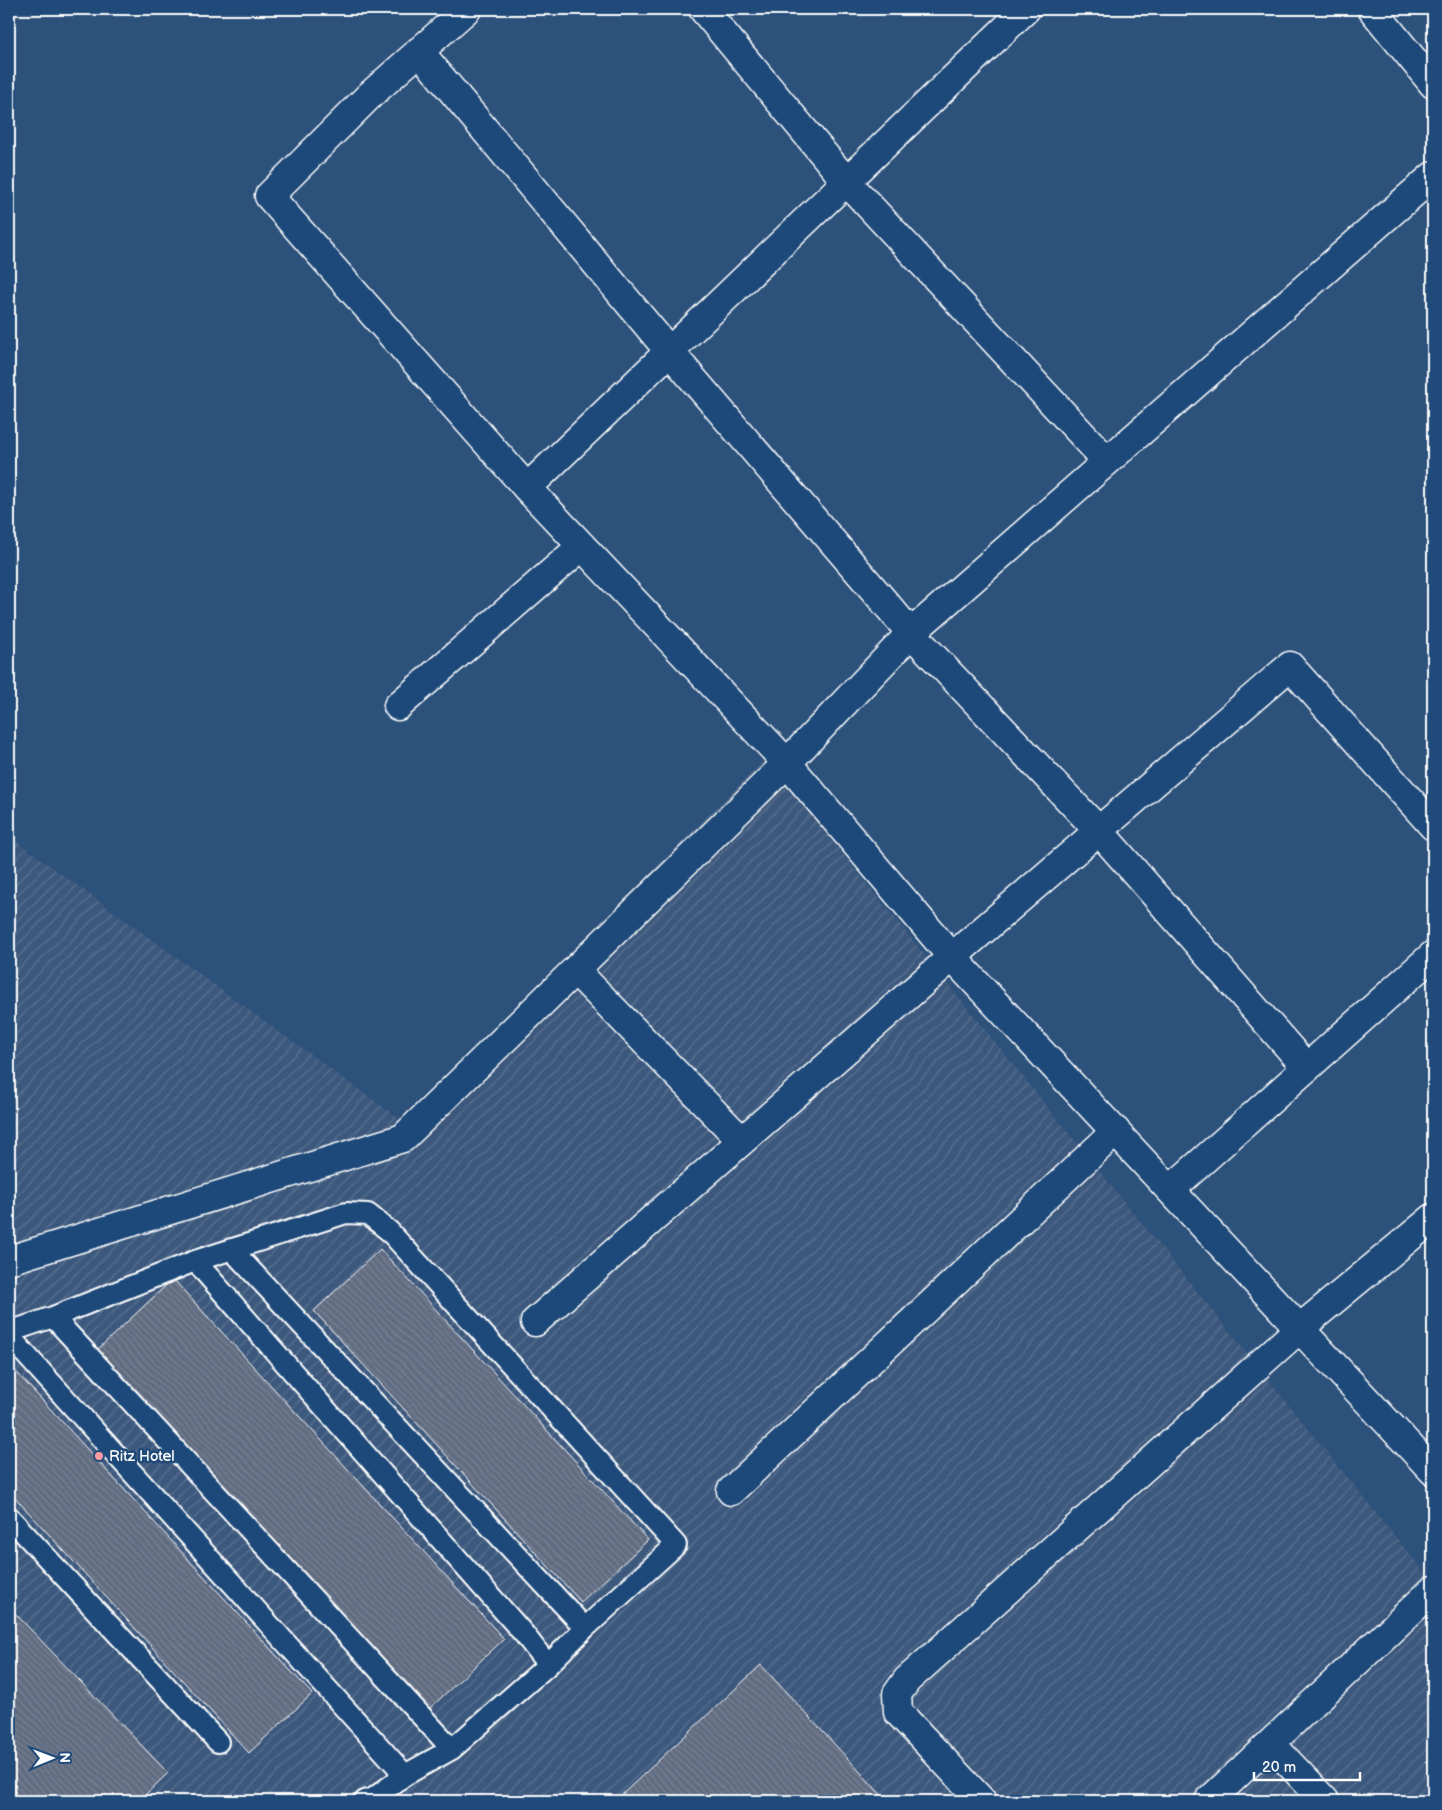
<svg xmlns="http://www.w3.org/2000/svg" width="1442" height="1810" font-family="'Balsamiq Sans',sans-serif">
  <defs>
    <pattern id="industrial-furrows" width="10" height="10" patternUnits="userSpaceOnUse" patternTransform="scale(1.25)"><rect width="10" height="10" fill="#3c597d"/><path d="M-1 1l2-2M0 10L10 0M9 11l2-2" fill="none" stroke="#597290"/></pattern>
    <pattern id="building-back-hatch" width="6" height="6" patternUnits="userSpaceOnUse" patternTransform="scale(1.25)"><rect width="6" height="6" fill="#616c81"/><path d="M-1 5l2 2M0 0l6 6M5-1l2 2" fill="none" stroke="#798294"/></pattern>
  </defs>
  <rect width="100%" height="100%" fill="#2c517b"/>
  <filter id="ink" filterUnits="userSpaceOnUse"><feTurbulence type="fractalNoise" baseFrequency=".02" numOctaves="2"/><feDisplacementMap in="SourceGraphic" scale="10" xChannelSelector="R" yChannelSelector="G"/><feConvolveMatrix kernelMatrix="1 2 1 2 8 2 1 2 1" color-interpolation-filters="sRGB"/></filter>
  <g filter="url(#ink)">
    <!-- industrial -->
    <path fill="url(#industrial-furrows)" d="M 766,759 L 1433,1583 L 1433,1801 L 9,1801 L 9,836 L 401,1120 Z"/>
    <!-- building -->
    <path fill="url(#building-back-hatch)" stroke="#fff" d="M 380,1249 L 648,1540 L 581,1602 L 314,1311 Z
      M 173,1279 L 504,1639 L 428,1710 L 97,1350 Z
      M 9,1364 L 312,1694 L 249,1753 L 9,1491 Z
      M 9,1607 L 168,1773 L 139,1801 L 9,1801 Z
      M 761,1665 L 887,1801 L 615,1801 Z"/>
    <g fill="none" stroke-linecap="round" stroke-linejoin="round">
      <defs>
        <path id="lane" d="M 231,1249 L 585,1628
          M 195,1261 L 524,1634 L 548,1665 L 452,1749 L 405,1775
          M 53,1317 L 452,1749
          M 9,1332 L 53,1317 L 195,1261 L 346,1213 L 368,1214 L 389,1231 L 676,1545 L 585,1628 L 548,1665
          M 9,1336 L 405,1775 L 374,1798 L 365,1801
          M 9,1517 L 218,1742"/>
        <path id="street" d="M 467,9 L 369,96 L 269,196 L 527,488 L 787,763 L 952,957 L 1433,1471
          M 703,9 L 846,181 L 1107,461
          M 1372,9 L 1433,84
          M 419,51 L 669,351 L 911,633 L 1099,831 L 1307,1068
          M 527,488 L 1026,9
          M 398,706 L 582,546
          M 575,970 L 742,1141
          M 1170,1190 L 1433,955
          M 9,1260 L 403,1138 L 787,763 L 911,633 L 1433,176
          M 535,1322 L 952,957 L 1290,666 L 1433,826
          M 731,1491 L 1116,1131
          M 1271,1744 L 1325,1801
          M 982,1801 L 898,1712 L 897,1694 L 907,1680 L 1300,1328 L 1433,1218
          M 1209,1801 L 1433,1590"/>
      </defs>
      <!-- lane casing -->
      <use href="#lane" stroke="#fff" stroke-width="24"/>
      <!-- street casing -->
      <use href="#street" stroke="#fff" stroke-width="31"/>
      <!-- lane -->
      <use href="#lane" stroke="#1f4a7a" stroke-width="20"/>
      <!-- street -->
      <use href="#street" stroke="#1f4a7a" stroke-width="28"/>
    </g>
  </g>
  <!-- markers -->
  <circle fill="#ff9aa2" stroke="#1f4a7a" stroke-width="2" cx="99" cy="1456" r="5"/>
  <g text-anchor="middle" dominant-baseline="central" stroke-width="5" stroke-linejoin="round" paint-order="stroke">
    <!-- poi labels -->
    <g font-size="15" fill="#fff" stroke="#1f4a7a" text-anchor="start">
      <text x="109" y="1456">Ritz Hotel</text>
    </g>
  </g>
  <!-- margin -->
  <rect width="1442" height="1810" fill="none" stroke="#1f4a7a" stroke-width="30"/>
  <rect x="15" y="15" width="1412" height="1780" fill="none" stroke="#fff" stroke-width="2" filter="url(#ink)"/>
  <!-- north arrow -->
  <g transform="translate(52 1758) rotate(89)" stroke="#1f4a7a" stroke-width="4" paint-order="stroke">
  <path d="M0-4L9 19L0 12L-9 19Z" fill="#ffffff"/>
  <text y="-8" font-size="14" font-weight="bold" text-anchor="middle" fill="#ffffff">N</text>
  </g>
  <!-- scale -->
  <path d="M1254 1772v8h106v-8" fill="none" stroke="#ffffff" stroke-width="2.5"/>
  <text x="1262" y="1772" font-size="15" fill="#ffffff" stroke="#1f4a7a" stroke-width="4" paint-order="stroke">20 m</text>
</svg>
